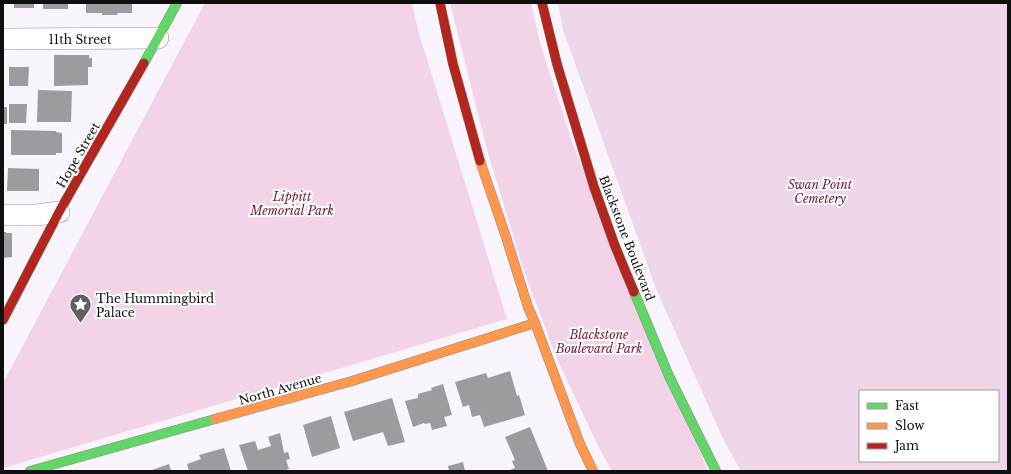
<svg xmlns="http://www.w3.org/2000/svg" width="1011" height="474" font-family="'Libre Baskerville',serif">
  <rect width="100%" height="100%" fill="#faf4fc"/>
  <!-- green -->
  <path fill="#f3d3e7" d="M 205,3 L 412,3 L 418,30 L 507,319 L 3,468 L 3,383 Z
    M 450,3 L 531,3 L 540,43 L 572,142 L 708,471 L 612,471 L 599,448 L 557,359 L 524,271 L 487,150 Z"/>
  <!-- cemetery -->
  <path fill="#edd7e9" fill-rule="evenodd" d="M 558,3 L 1008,3 L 1008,471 L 741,471 L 724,441 L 657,291 L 563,30 ZM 860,391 L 998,391 L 998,461 L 860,461 Z"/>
  <!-- building -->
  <path fill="#9d9aa0" d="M 14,3 L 34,3 L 34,8 L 14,8 Z
    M 43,3 L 68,3 L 68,9 L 43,9 Z
    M 86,3 L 132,3 L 132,13 L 118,13 L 117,15 L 102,15 L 102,13 L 86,13 Z
    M 54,55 L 89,55 L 89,58 L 92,58 L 92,67 L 88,67 L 88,85 L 54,86 Z
    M 9,67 L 29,67 L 28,86 L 9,86 Z
    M 38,90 L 72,91 L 71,122 L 37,122 Z
    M 9,104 L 27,104 L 26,123 L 9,123 Z
    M 3,107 L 7,107 L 7,124 L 3,124 Z
    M 11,130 L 56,131 L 56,132 L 62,133 L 62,153 L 56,153 L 56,155 L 11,155 Z
    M 8,168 L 39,169 L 39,191 L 7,191 Z
    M 3,232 L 6,232 L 6,233 L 12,233 L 12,257 L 3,258 Z
    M 510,371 L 517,396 L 519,395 L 525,415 L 484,427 L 480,415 L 472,417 L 469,405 L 463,407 L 455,382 L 486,373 L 488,378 Z
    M 443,384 L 452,415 L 444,417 L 447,426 L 432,430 L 430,423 L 425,424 L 424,423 L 413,427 L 405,401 L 418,398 L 418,394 L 432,390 L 431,388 Z
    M 392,398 L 405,442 L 388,446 L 383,432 L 353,441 L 344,412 Z
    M 331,416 L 340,448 L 312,457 L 303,425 Z
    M 530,427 L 548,471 L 508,471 L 515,468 L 512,461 L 515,460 L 505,437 Z
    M 280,433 L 284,453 L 288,452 L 290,459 L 286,460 L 289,469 L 282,471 L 248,471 L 239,445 L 255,441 L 258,450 L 271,446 L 268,437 Z
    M 224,448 L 231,471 L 189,471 L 187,464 L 201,459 L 199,455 Z
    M 463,462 L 465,471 L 449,471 L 448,466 Z
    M 169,464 L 171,471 L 149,471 Z"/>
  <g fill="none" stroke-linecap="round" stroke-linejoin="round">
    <defs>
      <path id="street" d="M 3,39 L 158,38
        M 3,215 L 37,215 L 59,212"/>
      <path id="fast" d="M 144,63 L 177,3
        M 634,292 L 669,376 L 716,471
        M 30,471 L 215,419"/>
      <path id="slow" d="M 480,161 L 506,237 L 528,307 L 535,323 L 580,444 L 593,471
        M 215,419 L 352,381 L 535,323"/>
      <path id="jam" d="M 440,3 L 453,64 L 480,161
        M 542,3 L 557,64 L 594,187 L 615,246 L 634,292
        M 3,320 L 59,212 L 144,63"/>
    </defs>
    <!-- street casing -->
    <use href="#street" stroke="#959296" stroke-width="22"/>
    <!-- fast casing -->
    <use href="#fast" stroke="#8b898c" stroke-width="10"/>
    <!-- slow casing -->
    <use href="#slow" stroke="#8b898c" stroke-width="10"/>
    <!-- jam casing -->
    <use href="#jam" stroke="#8b898c" stroke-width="10"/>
    <!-- street -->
    <use href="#street" stroke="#fefdff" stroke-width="21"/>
    <!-- fast -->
    <use href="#fast" stroke="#63d668" stroke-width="9"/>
    <!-- slow -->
    <use href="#slow" stroke="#ff974d" stroke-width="9"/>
    <!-- jam -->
    <use href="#jam" stroke="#b3261e" stroke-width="9"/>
  </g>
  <!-- icons -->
  <defs>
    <symbol id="sight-pin" viewBox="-11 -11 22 30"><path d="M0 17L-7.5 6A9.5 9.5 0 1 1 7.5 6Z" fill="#615f62" stroke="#fff"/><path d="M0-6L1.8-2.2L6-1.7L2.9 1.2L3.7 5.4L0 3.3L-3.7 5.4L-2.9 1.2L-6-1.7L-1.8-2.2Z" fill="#fff"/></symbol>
  </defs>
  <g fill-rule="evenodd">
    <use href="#sight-pin" x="68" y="292" width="25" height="34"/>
  </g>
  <g text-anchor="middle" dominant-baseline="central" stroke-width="4" stroke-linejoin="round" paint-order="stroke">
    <!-- street labels -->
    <g font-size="12" fill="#0f0f0f" stroke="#fff">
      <text x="80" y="39">11th Street</text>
      <text transform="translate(78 155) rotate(-60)">Hope Street</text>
      <text transform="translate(627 238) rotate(69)">Blackstone Boulevard</text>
      <text transform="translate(280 389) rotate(-16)">North Avenue</text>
    </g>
    <!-- park labels -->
    <g font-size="12" font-style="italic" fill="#6c1a30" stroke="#fff">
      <text x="820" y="184">Swan Point<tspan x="820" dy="14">Cemetery</tspan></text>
      <text x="292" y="196">Lippitt<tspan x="292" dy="14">Memorial Park</tspan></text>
      <text x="599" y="334">Blackstone<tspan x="599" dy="14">Boulevard Park</tspan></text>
    </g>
    <!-- poi labels -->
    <g font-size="12" fill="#0f0f0f" stroke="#fff" text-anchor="start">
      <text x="96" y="298">The Hummingbird<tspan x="96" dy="14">Palace</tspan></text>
    </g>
  </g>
  <!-- border -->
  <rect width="1011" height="474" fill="none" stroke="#0f0f0f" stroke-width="8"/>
  <!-- legend -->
  <rect x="859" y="390" width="140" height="72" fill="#ffffff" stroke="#9f9f9f"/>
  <rect x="867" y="403" width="20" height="6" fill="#63d668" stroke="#9f9f9f"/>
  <text x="895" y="410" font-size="12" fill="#0f0f0f">Fast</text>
  <rect x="867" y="423" width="20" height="6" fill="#ff974d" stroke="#9f9f9f"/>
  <text x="895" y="430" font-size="12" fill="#0f0f0f">Slow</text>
  <rect x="867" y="443" width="20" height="6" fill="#b3261e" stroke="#9f9f9f"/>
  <text x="895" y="450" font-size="12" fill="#0f0f0f">Jam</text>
</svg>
